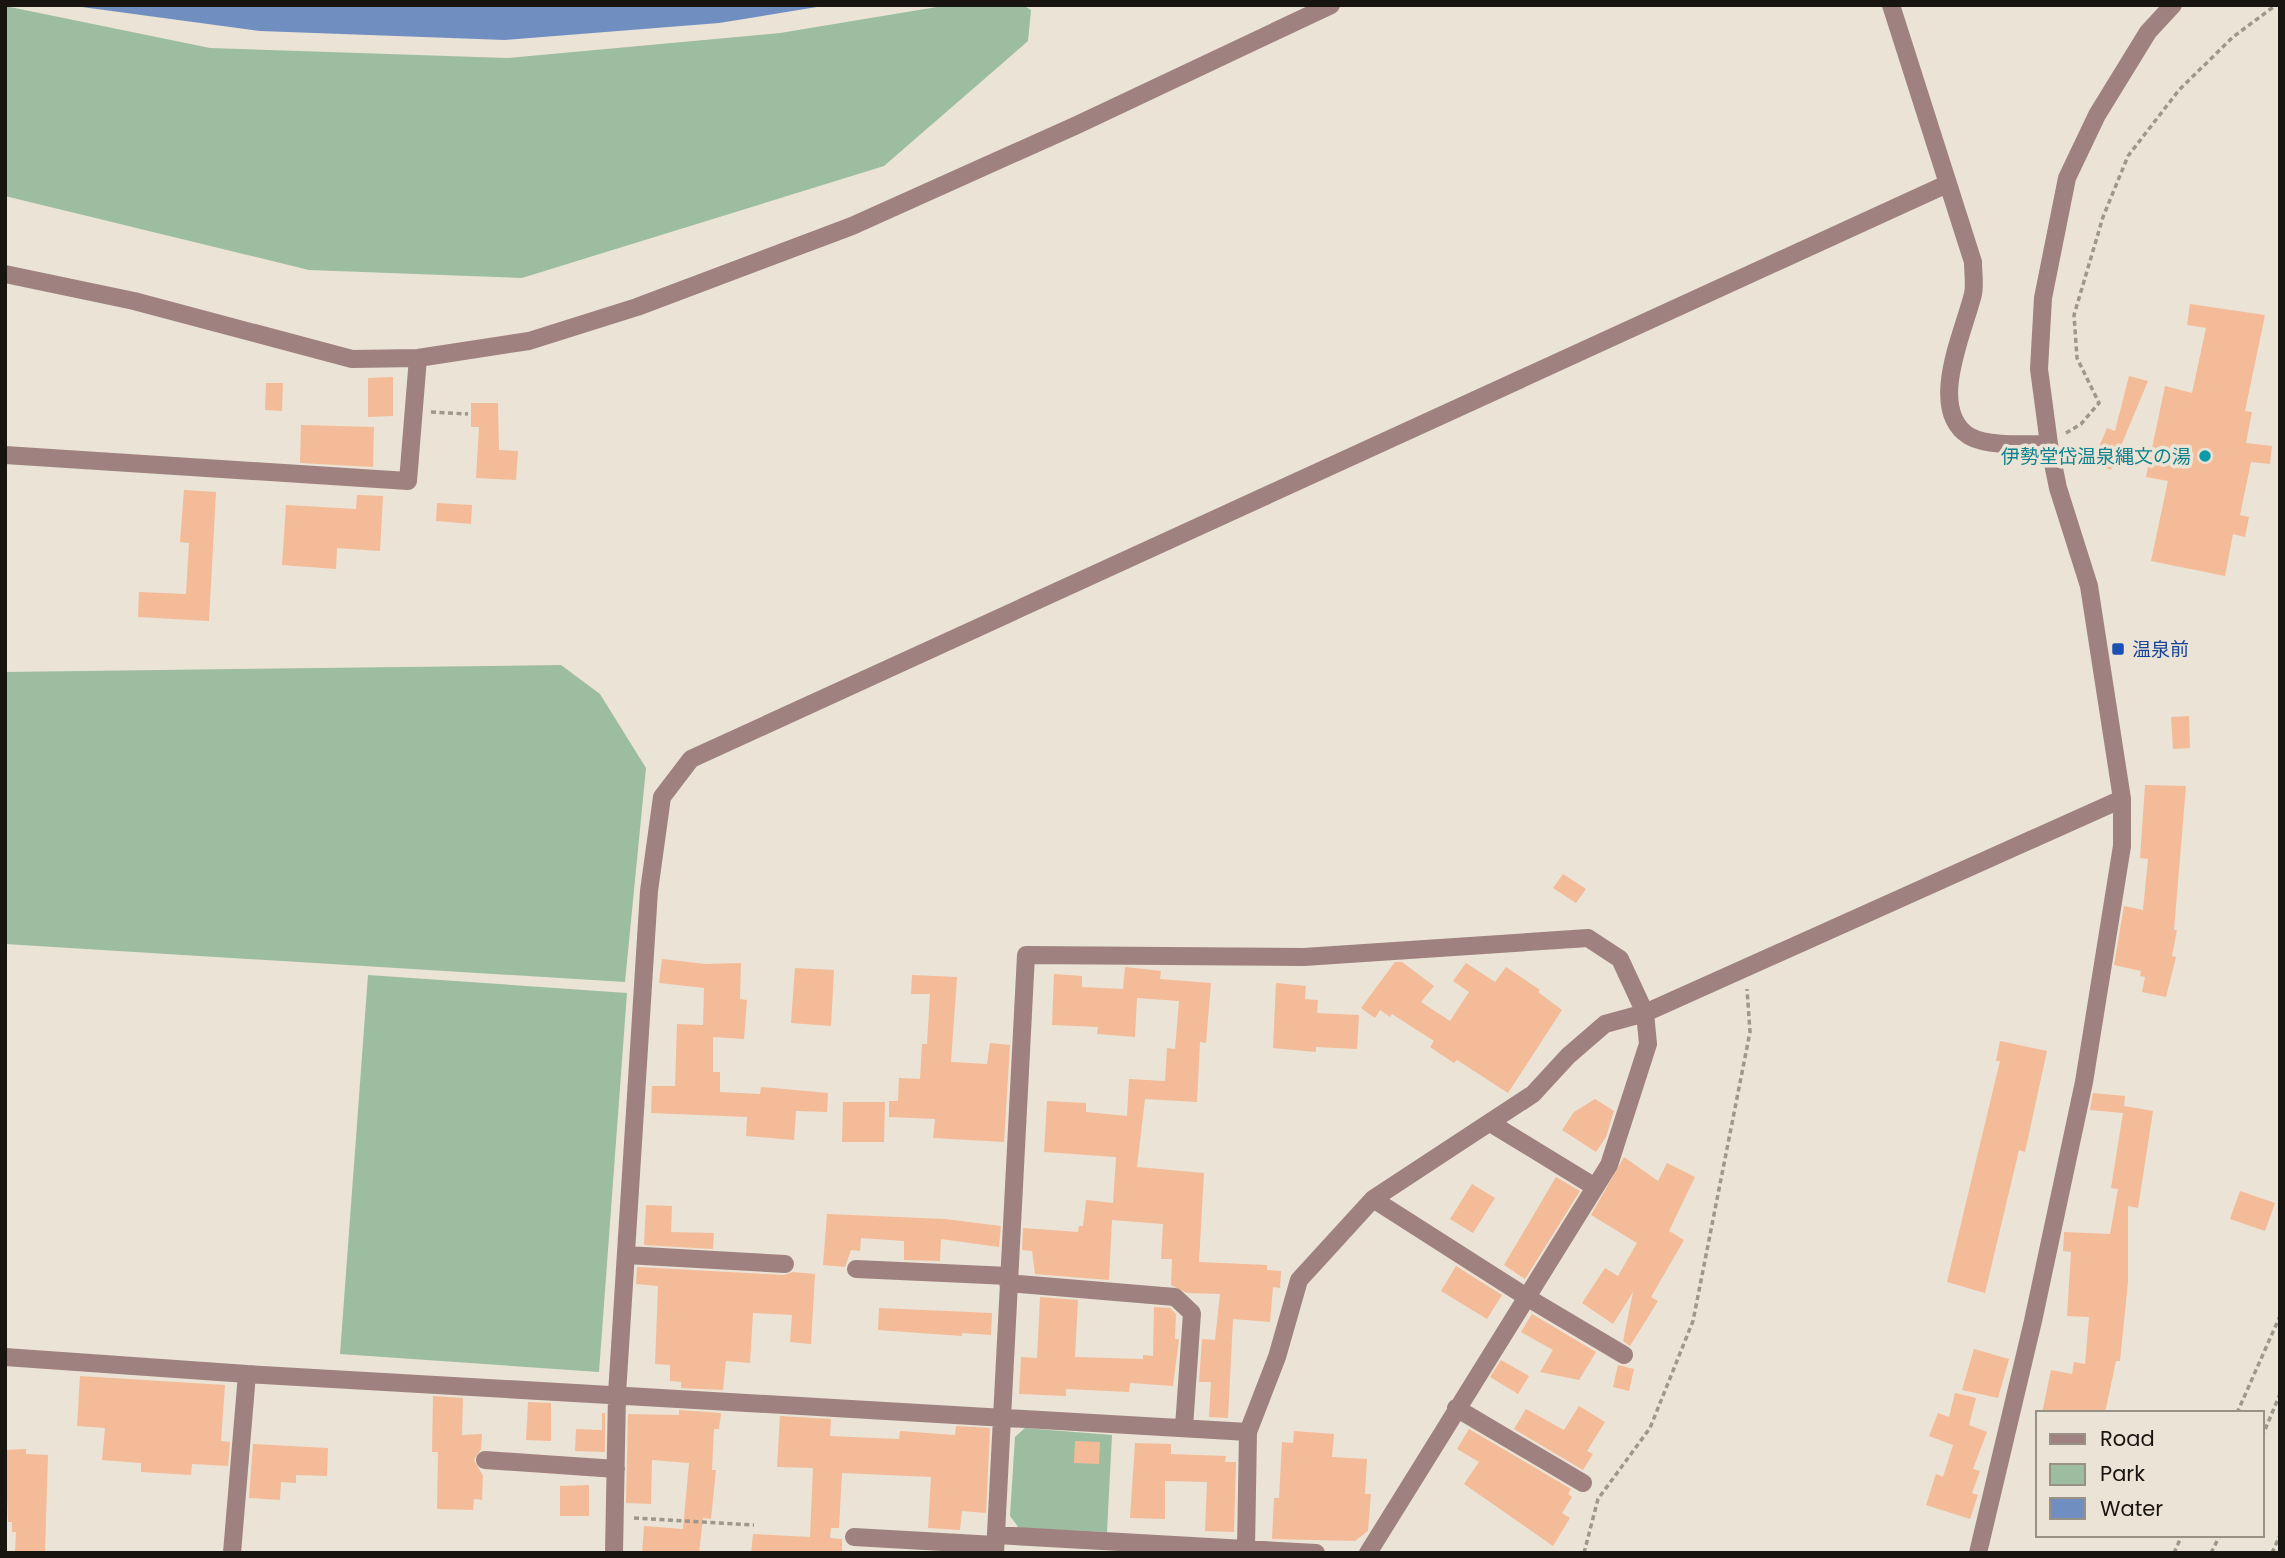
<svg xmlns="http://www.w3.org/2000/svg" width="2285" height="1558" font-family="Poppins,'Noto Sans JP',sans-serif">
  <rect width="100%" height="100%" fill="#ebe3d5"/>
  <!-- green -->
  <path fill="#9dbda0" d="M 949,5 L 1023,5 L 1031,10 L 1028,41 L 884,166 L 522,278 L 309,270 L 5,196 L 5,6 L 210,48 L 507,58 L 780,33 Z
    M 561,665 L 600,694 L 646,768 L 625,982 L 5,944 L 5,672 Z
    M 368,975 L 627,993 L 599,1372 L 340,1354 Z
    M 1025,1428 L 1112,1435 L 1107,1532 L 1019,1528 L 1010,1516 L 1015,1437 Z"/>
  <!-- water -->
  <path fill="#708fc0" d="M 67,5 L 829,5 L 719,23 L 505,40 L 260,31 Z"/>
  <!-- building -->
  <path fill="#f4bb98" d="M 2190,304 L 2265,315 L 2245,411 L 2252,412 L 2246,443 L 2272,446 L 2270,464 L 2251,462 L 2240,515 L 2249,517 L 2245,537 L 2233,534 L 2225,576 L 2151,561 L 2168,481 L 2146,477 L 2165,386 L 2192,393 L 2206,328 L 2187,325 Z
    M 2129,376 L 2148,381 L 2111,470 L 2092,463 L 2107,428 L 2115,431 Z
    M 393,377 L 393,416 L 368,417 L 368,378 Z
    M 266,383 L 283,383 L 282,411 L 265,410 Z
    M 471,403 L 498,403 L 499,450 L 518,451 L 516,480 L 476,478 L 479,427 L 471,427 Z
    M 301,425 L 374,427 L 373,467 L 300,463 Z
    M 184,490 L 216,492 L 209,621 L 138,617 L 139,592 L 186,594 L 189,543 L 180,542 Z
    M 357,495 L 383,496 L 380,551 L 337,548 L 336,569 L 282,565 L 286,505 L 356,509 Z
    M 437,503 L 472,505 L 471,524 L 436,521 Z
    M 2189,716 L 2190,748 L 2173,749 L 2171,717 Z
    M 2145,785 L 2186,786 L 2174,930 L 2177,930 L 2172,956 L 2176,957 L 2166,997 L 2142,992 L 2145,977 L 2140,976 L 2141,971 L 2114,965 L 2124,906 L 2143,910 L 2148,859 L 2140,858 Z
    M 1563,874 L 1586,889 L 1576,903 L 1553,888 Z
    M 662,959 L 705,964 L 741,963 L 740,999 L 747,1000 L 744,1039 L 713,1037 L 713,1072 L 720,1072 L 720,1092 L 760,1094 L 761,1087 L 828,1093 L 827,1112 L 796,1111 L 794,1140 L 746,1136 L 747,1117 L 651,1113 L 652,1086 L 675,1086 L 677,1024 L 703,1025 L 704,988 L 659,983 Z
    M 1395,962 L 1402,962 L 1434,986 L 1421,1002 L 1450,1021 L 1469,992 L 1453,981 L 1466,963 L 1495,982 L 1506,967 L 1540,990 L 1538,992 L 1562,1010 L 1508,1093 L 1457,1060 L 1454,1063 L 1430,1047 L 1434,1041 L 1392,1014 L 1390,1017 L 1380,1010 L 1375,1018 L 1361,1008 Z
    M 1125,967 L 1161,971 L 1160,979 L 1211,983 L 1206,1043 L 1200,1042 L 1197,1102 L 1145,1099 L 1137,1167 L 1204,1173 L 1199,1262 L 1267,1265 L 1267,1270 L 1281,1271 L 1280,1288 L 1273,1287 L 1270,1322 L 1233,1319 L 1228,1418 L 1209,1417 L 1211,1382 L 1199,1382 L 1202,1339 L 1215,1340 L 1220,1294 L 1187,1293 L 1171,1285 L 1172,1259 L 1161,1259 L 1163,1224 L 1112,1220 L 1109,1280 L 1035,1274 L 1032,1251 L 1022,1250 L 1023,1228 L 1078,1232 L 1079,1226 L 1083,1226 L 1086,1200 L 1113,1203 L 1116,1157 L 1044,1152 L 1047,1101 L 1086,1103 L 1086,1112 L 1127,1116 L 1129,1079 L 1165,1081 L 1167,1048 L 1175,1049 L 1179,1001 L 1137,998 L 1135,1037 L 1097,1034 L 1098,1027 L 1052,1025 L 1054,974 L 1082,976 L 1082,987 L 1123,989 Z
    M 795,968 L 834,970 L 831,1026 L 791,1023 Z
    M 912,975 L 957,977 L 951,1062 L 987,1064 L 990,1043 L 1010,1045 L 1004,1142 L 933,1138 L 935,1119 L 889,1117 L 889,1101 L 898,1101 L 899,1078 L 920,1079 L 922,1044 L 927,1044 L 930,994 L 911,994 Z
    M 1276,983 L 1306,986 L 1305,999 L 1318,1000 L 1317,1013 L 1359,1015 L 1357,1049 L 1316,1047 L 1316,1052 L 1273,1048 Z
    M 2000,1041 L 2047,1051 L 2025,1152 L 2019,1150 L 1985,1293 L 1947,1282 L 2000,1061 L 1996,1061 Z
    M 2093,1093 L 2125,1096 L 2124,1106 L 2153,1111 L 2138,1208 L 2128,1206 L 2128,1282 L 2120,1361 L 2116,1361 L 2105,1413 L 2042,1413 L 2051,1370 L 2072,1374 L 2074,1362 L 2085,1364 L 2089,1317 L 2067,1316 L 2071,1252 L 2063,1251 L 2064,1232 L 2110,1234 L 2118,1189 L 2111,1188 L 2123,1113 L 2090,1110 Z
    M 1595,1099 L 1614,1111 L 1606,1137 L 1596,1152 L 1562,1130 L 1574,1112 Z
    M 843,1102 L 885,1102 L 884,1142 L 842,1142 Z
    M 1624,1157 L 1658,1181 L 1667,1163 L 1695,1177 L 1669,1231 L 1684,1240 L 1651,1297 L 1658,1301 L 1630,1346 L 1623,1341 L 1633,1292 L 1613,1324 L 1582,1303 L 1605,1268 L 1618,1276 L 1637,1243 L 1591,1215 Z
    M 1556,1177 L 1580,1191 L 1525,1279 L 1504,1265 Z
    M 1472,1184 L 1495,1198 L 1473,1233 L 1450,1219 Z
    M 2240,1191 L 2275,1203 L 2265,1231 L 2230,1219 Z
    M 646,1205 L 672,1206 L 671,1232 L 714,1233 L 713,1249 L 644,1245 Z
    M 827,1214 L 945,1219 L 1001,1226 L 999,1247 L 941,1239 L 940,1261 L 904,1260 L 904,1241 L 861,1238 L 860,1251 L 851,1250 L 845,1267 L 823,1265 Z
    M 1456,1266 L 1502,1295 L 1487,1319 L 1441,1291 Z
    M 637,1267 L 784,1275 L 793,1272 L 815,1274 L 811,1344 L 790,1342 L 792,1315 L 753,1313 L 750,1363 L 726,1361 L 723,1390 L 681,1388 L 681,1382 L 670,1381 L 670,1365 L 655,1364 L 658,1286 L 636,1284 Z
    M 1040,1297 L 1078,1300 L 1075,1357 L 1143,1359 L 1143,1355 L 1153,1356 L 1154,1307 L 1170,1308 L 1176,1314 L 1175,1339 L 1179,1339 L 1173,1386 L 1130,1383 L 1129,1392 L 1066,1389 L 1066,1396 L 1019,1394 L 1021,1357 L 1037,1358 Z
    M 879,1308 L 992,1313 L 991,1335 L 962,1333 L 962,1336 L 878,1330 Z
    M 1532,1314 L 1596,1352 L 1579,1380 L 1540,1372 L 1553,1350 L 1521,1332 Z
    M 1974,1349 L 2009,1359 L 1998,1398 L 1962,1390 Z
    M 1501,1360 L 1529,1376 L 1518,1394 L 1490,1377 Z
    M 1618,1365 L 1634,1369 L 1629,1391 L 1613,1387 Z
    M 80,1376 L 225,1385 L 221,1441 L 230,1442 L 228,1466 L 192,1464 L 191,1475 L 141,1472 L 141,1463 L 102,1460 L 105,1428 L 77,1426 Z
    M 1955,1393 L 1976,1398 L 1969,1425 L 1987,1432 L 1973,1469 L 1980,1471 L 1972,1493 L 1978,1495 L 1970,1519 L 1926,1505 L 1936,1474 L 1943,1477 L 1953,1445 L 1929,1436 L 1938,1413 L 1949,1417 Z
    M 433,1396 L 463,1398 L 462,1435 L 482,1434 L 481,1449 L 474,1460 L 483,1476 L 482,1500 L 474,1499 L 473,1510 L 437,1509 L 438,1452 L 432,1452 Z
    M 528,1402 L 551,1403 L 551,1441 L 526,1440 Z
    M 1579,1406 L 1605,1422 L 1587,1451 L 1593,1454 L 1583,1470 L 1514,1429 L 1526,1409 L 1564,1430 Z
    M 679,1410 L 721,1413 L 719,1429 L 714,1429 L 712,1470 L 716,1470 L 711,1519 L 703,1518 L 699,1553 L 642,1553 L 644,1526 L 683,1529 L 689,1463 L 652,1460 L 651,1504 L 626,1503 L 628,1414 L 679,1415 Z
    M 602,1413 L 605,1413 L 605,1452 L 575,1451 L 576,1429 L 602,1430 Z
    M 780,1416 L 831,1419 L 830,1436 L 899,1439 L 900,1431 L 955,1435 L 956,1426 L 990,1428 L 986,1513 L 962,1511 L 960,1530 L 928,1528 L 931,1477 L 842,1473 L 839,1528 L 831,1528 L 830,1538 L 842,1539 L 842,1553 L 751,1553 L 753,1534 L 810,1537 L 813,1468 L 777,1467 Z
    M 1469,1429 L 1571,1489 L 1568,1494 L 1572,1497 L 1562,1513 L 1570,1518 L 1553,1546 L 1464,1484 L 1479,1462 L 1457,1449 Z
    M 1294,1431 L 1334,1434 L 1332,1457 L 1367,1459 L 1365,1494 L 1371,1494 L 1368,1531 L 1355,1541 L 1272,1539 L 1274,1498 L 1279,1498 L 1282,1442 L 1293,1443 Z
    M 1075,1441 L 1100,1442 L 1099,1464 L 1074,1463 Z
    M 1135,1443 L 1171,1444 L 1171,1454 L 1226,1456 L 1225,1462 L 1236,1462 L 1234,1532 L 1205,1531 L 1207,1482 L 1165,1481 L 1165,1519 L 1130,1518 Z
    M 253,1444 L 328,1448 L 327,1476 L 296,1475 L 296,1483 L 281,1482 L 280,1500 L 249,1498 Z
    M 26,1449 L 26,1454 L 48,1455 L 45,1553 L 15,1553 L 16,1532 L 12,1532 L 12,1522 L 8,1522 L 5,1450 Z
    M 589,1485 L 589,1516 L 560,1516 L 560,1486 Z"/>
  <g fill="none" stroke-linecap="round" stroke-linejoin="round">
    <!-- path -->
    <path stroke="#9d978c" stroke-width="3.5" stroke-dasharray="5 3.5" stroke-linecap="butt" d="M 431,412 L 468,414
      M 2066,433 L 2081,424 L 2099,403 L 2077,358 L 2074,315 L 2103,217 L 2128,156 L 2179,90 L 2233,37 L 2276,5
      M 2237,1413 L 2280,1316
      M 2262,1437 L 2280,1394
      M 634,1518 L 754,1525
      M 1584,1553 L 1598,1499 L 1650,1428 L 1693,1321 L 1750,1032 L 1747,989
      M 2174,1553 L 2182,1535
      M 2211,1553 L 2220,1535
      M 2272,1553 L 2280,1535"/>
    <!-- minor -->
    <path stroke="#9f827f" stroke-width="18" d="M 1891,5 L 1973,262 C 1973,272 1975,285 1973,294 C 1965,329 1926,409 1969,436 C 1988,447 2027,444 2049,444
      M 5,274 L 134,301 L 352,359 L 418,358 L 529,341 L 637,307 L 852,226 L 1077,125 L 1331,5
      M 5,455 L 408,481 L 418,358
      M 1492,1124 L 1595,1187
      M 1373,1199 L 1528,1298 L 1624,1355
      M 626,1255 L 785,1264
      M 856,1269 L 1009,1276
      M 1008,1283 L 1175,1297 L 1192,1313 L 1184,1427
      M 5,1357 L 247,1374 L 1248,1432
      M 1456,1408 L 1583,1483
      M 485,1460 L 616,1469
      M 996,1535 L 1316,1553
      M 854,1537 L 995,1545
      M 1246,1549 L 1248,1432 L 1277,1357 L 1299,1280 L 1373,1199 L 1533,1094 L 1568,1056 L 1605,1024 L 1645,1013 L 2122,799
      M 232,1553 L 247,1374
      M 614,1553 L 617,1394 L 649,891 L 662,797 L 691,759 L 1947,184
      M 995,1553 L 1026,955 L 1304,957 L 1588,938 L 1620,959 L 1645,1013 L 1648,1044 L 1609,1165 L 1368,1553
      M 1978,1553 L 2033,1321 L 2084,1082 L 2122,846 L 2122,799 L 2089,586 L 2058,488 L 2049,444 L 2039,369 L 2043,298 L 2067,178 L 2097,115 L 2148,32 L 2173,5"/>
  </g>
  <!-- markers -->
  <circle fill="#0f9aa8" stroke="#ebe3d5" stroke-width="2.5" cx="2205" cy="456" r="7"/>
  <rect fill="#1a4fb4" stroke="#ebe3d5" stroke-width="2.5" x="2111" y="642" width="14" height="14" rx="3.5"/>
  <g text-anchor="middle" dominant-baseline="central" stroke-width="7" stroke-linejoin="round" paint-order="stroke">
    <!-- culture labels -->
    <g font-size="19" fill="#0d838f" stroke="#ebe3d5" text-anchor="end">
      <text x="2191" y="456">伊勢堂岱温泉縄文の湯</text>
    </g>
    <!-- transit labels -->
    <g font-size="19" fill="#164399" stroke="#ebe3d5" text-anchor="start">
      <text x="2132" y="649">温泉前</text>
    </g>
  </g>
  <!-- border -->
  <rect width="2285" height="1558" fill="none" stroke="#181510" stroke-width="14"/>
  <!-- legend -->
  <rect x="2036" y="1411" width="228" height="126" fill="#ebe3d5" stroke="#979186" stroke-width="2"/>
  <rect x="2050" y="1434" width="35" height="10" fill="#9f827f" stroke="#979186" stroke-width="2"/>
  <text x="2100" y="1446" font-size="21" fill="#181510">Road</text>
  <rect x="2050" y="1464" width="35" height="21" fill="#9dbda0" stroke="#979186" stroke-width="2"/>
  <text x="2100" y="1481" font-size="21" fill="#181510">Park</text>
  <rect x="2050" y="1498" width="35" height="21" fill="#708fc0" stroke="#979186" stroke-width="2"/>
  <text x="2100" y="1516" font-size="21" fill="#181510">Water</text>
</svg>
